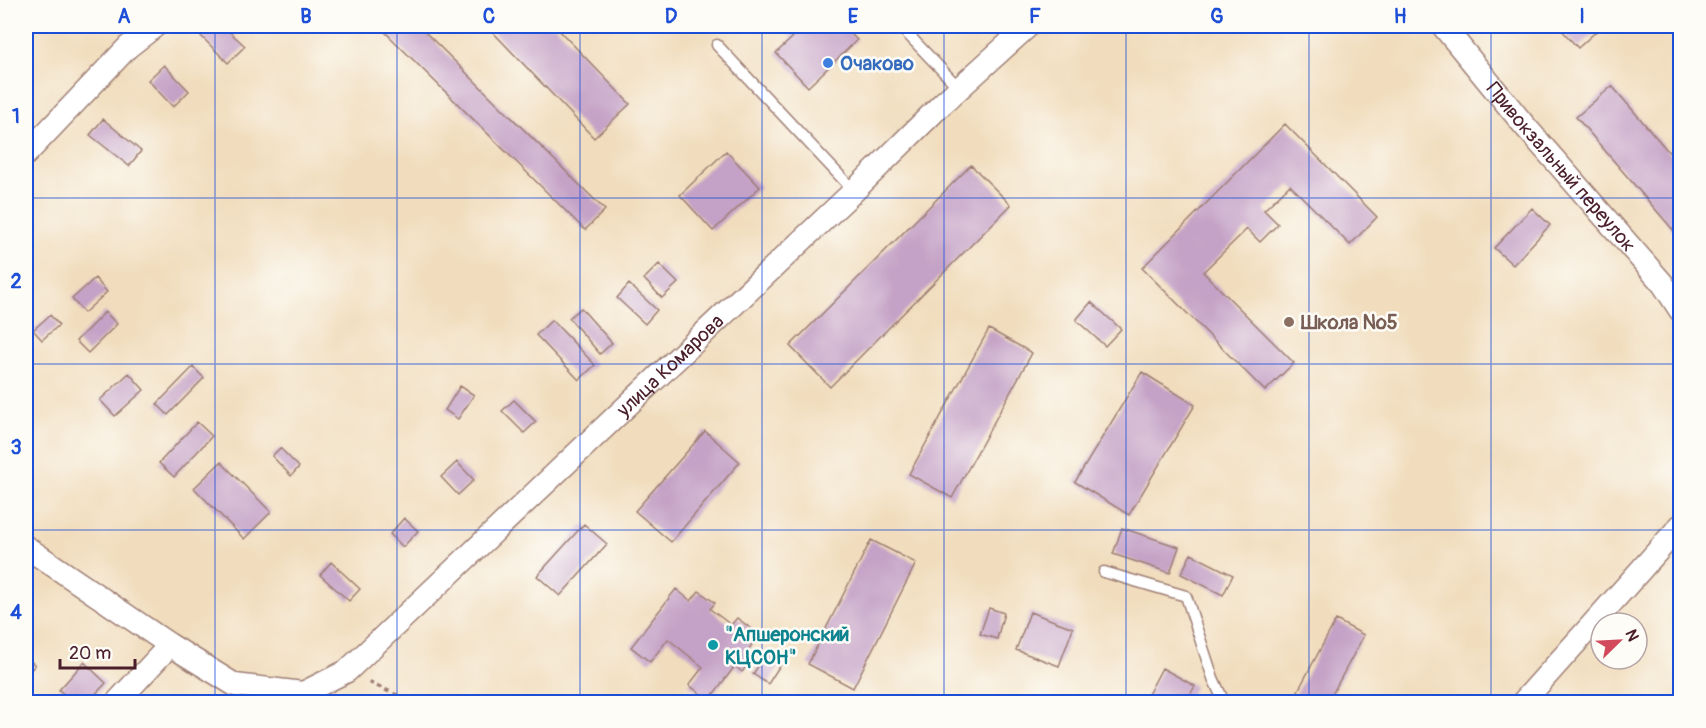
<svg xmlns="http://www.w3.org/2000/svg" width="1706" height="728" font-family="Pangolin,sans-serif">
  <rect width="100%" height="100%" fill="#fdfcf7"/>
  <filter id="ink" filterUnits="userSpaceOnUse"><feTurbulence type="fractalNoise" baseFrequency=".0167" numOctaves="2"/><feDisplacementMap in="SourceGraphic" scale="12" xChannelSelector="R" yChannelSelector="G"/><feConvolveMatrix kernelMatrix="1 2 1 2 8 2 1 2 1" color-interpolation-filters="sRGB"/></filter>
  <filter id="wash" filterUnits="userSpaceOnUse"><feTurbulence type="fractalNoise" baseFrequency=".008" numOctaves="4" result="noise"/><feDisplacementMap in="SourceGraphic" scale="24" xChannelSelector="R" yChannelSelector="G"/><feGaussianBlur stdDeviation="1.35" result="paint"/><feColorMatrix in="noise" values="0 0 0 0 0 0 0 0 0 0 0 0 0 0 0 0 0 1.4 0 .05"/><feComposite in="paint" operator="in"/></filter>
  <g filter="url(#wash)">
    <rect width="100%" height="100%" fill="#f1ddbd"/>
    <g id="blocks">
      <!-- building -->
      <path fill="#c4a1c6" d="M 211,26 L 223,26 L 245,46 L 228,63 L 201,36 Z
        M 379,26 L 419,26 L 605,210 L 585,230 Z
        M 487,26 L 555,26 L 630,104 L 594,138 Z
        M 781,26 L 843,26 L 857,40 L 808,87 L 776,53 L 792,38 Z
        M 1558,26 L 1602,26 L 1578,48 Z
        M 164,65 L 189,91 L 173,107 L 148,80 Z
        M 1612,86 L 1680,165 L 1680,238 L 1576,117 Z
        M 103,119 L 141,151 L 129,166 L 90,135 Z
        M 1285,124 L 1377,217 L 1350,245 L 1290,185 L 1264,210 L 1278,224 L 1260,242 L 1247,229 L 1203,272 L 1294,363 L 1265,391 L 1142,268 Z
        M 726,151 L 760,187 L 713,231 L 680,195 Z
        M 971,165 L 1011,205 L 830,387 L 790,346 Z
        M 1532,208 L 1550,225 L 1513,265 L 1494,248 Z
        M 659,264 L 678,283 L 662,298 L 644,279 Z
        M 95,278 L 107,292 L 84,313 L 72,299 Z
        M 629,284 L 657,310 L 645,324 L 617,298 Z
        M 1091,302 L 1121,329 L 1105,346 L 1076,320 Z
        M 581,308 L 612,343 L 600,354 L 569,318 Z
        M 105,312 L 117,324 L 88,353 L 76,341 Z
        M 50,315 L 59,325 L 42,340 L 33,330 Z
        M 552,320 L 595,365 L 579,380 L 536,335 Z
        M 989,329 L 1032,353 L 952,498 L 909,474 Z
        M 193,367 L 204,378 L 168,415 L 157,404 Z
        M 1142,372 L 1195,405 L 1129,515 L 1075,482 Z
        M 129,373 L 144,390 L 115,416 L 100,400 Z
        M 460,386 L 474,395 L 458,419 L 445,410 Z
        M 514,400 L 536,422 L 524,433 L 502,411 Z
        M 197,422 L 212,436 L 174,477 L 159,463 Z
        M 705,431 L 740,462 L 671,542 L 635,511 Z
        M 280,448 L 299,467 L 291,476 L 272,456 Z
        M 221,462 L 271,512 L 244,539 L 194,488 Z
        M 457,462 L 474,480 L 458,495 L 441,477 Z
        M 404,518 L 418,531 L 403,547 L 390,534 Z
        M 584,524 L 607,544 L 560,596 L 537,576 Z
        M 1122,528 L 1179,547 L 1170,573 L 1113,554 Z
        M 871,540 L 916,563 L 853,688 L 808,664 Z
        M 1191,554 L 1233,575 L 1223,595 L 1181,574 Z
        M 331,562 L 360,589 L 349,601 L 320,575 Z
        M 676,589 L 691,601 L 699,591 L 715,603 L 710,609 L 731,625 L 737,618 L 753,630 L 747,638 L 753,643 L 747,652 L 754,657 L 742,672 L 735,666 L 709,700 L 689,685 L 703,667 L 668,639 L 650,662 L 631,647 Z
        M 989,608 L 1004,613 L 997,639 L 980,634 Z
        M 1030,612 L 1073,628 L 1059,666 L 1016,650 Z
        M 1336,620 L 1364,635 L 1328,702 L 1292,702 Z
        M 768,650 L 784,659 L 768,684 L 753,674 Z
        M 26,657 L 35,665 L 26,676 Z
        M 84,662 L 106,683 L 88,702 L 73,702 L 59,690 Z
        M 1162,668 L 1195,686 L 1186,702 L 1144,702 Z"/>
    </g>
  </g>
  <g filter="url(#ink)">
    <use href="#blocks" fill-opacity="0" stroke="#9e7e74" stroke-width="1.5"/>
    <g fill="none" stroke-linecap="round" stroke-linejoin="round">
      <defs>
        <path id="lane" d="M 900,26 L 959,88
          M 717,45 L 854,191
          M 1104,572 L 1186,596 L 1213,678 L 1224,702"/>
        <g id="street">
          <path id="s1" d="M 1443,26 L 1524,125 L 1663,284 L 1680,310"/>
          <path d="M 26,154 L 128,47 L 155,26"/>
          <path id="s2" d="M 26,547 L 170,645 L 235,685 L 303,693 L 347,671 L 854,191 L 942,104 L 1028,26"/>
          <path d="M 117,702 L 170,645"/>
          <path d="M 1523,702 L 1680,526"/>
        </g>
      </defs>
      <!-- lane casing -->
      <use href="#lane" stroke="#9e7e74" stroke-width="13"/>
      <!-- street casing -->
      <use href="#street" stroke="#9e7e74" stroke-width="25"/>
      <!-- path -->
      <path stroke="#9e7e74" stroke-width="4" stroke-dasharray="4.5 4.5" stroke-linecap="butt" d="M 369,682 L 411,702"/>
      <!-- lane -->
      <use href="#lane" stroke="#fff" stroke-width="10"/>
      <!-- street -->
      <use href="#street" stroke="#fff" stroke-width="22"/>
    </g>
  </g>
  <!-- grid -->
  <path fill="none" stroke="#1d4ed8" stroke-width="1.5" stroke-opacity="0.55" d="M 215,26 L 215,702M 397,26 L 397,702M 580,26 L 580,702M 762,26 L 762,702M 944,26 L 944,702M 1126,26 L 1126,702M 1309,26 L 1309,702M 1491,26 L 1491,702M 26,198 L 1680,198M 26,364 L 1680,364M 26,530 L 1680,530"/>
  <!-- markers -->
  <circle fill="#3f7fe0" stroke="#fdfcf7" stroke-width="2" cx="828" cy="63" r="6"/>
  <circle fill="#8d6e63" stroke="#fdfcf7" stroke-width="2" cx="1289" cy="322" r="6"/>
  <circle fill="#0f9aa8" stroke="#fdfcf7" stroke-width="2" cx="713" cy="645" r="6"/>
  <g text-anchor="middle" dominant-baseline="central" stroke-width="5" stroke-linejoin="round" paint-order="stroke">
    <!-- shop labels -->
    <g font-size="20" font-weight="bold" fill="#366cbe" stroke="#fdfcf7" text-anchor="start">
      <text x="840" y="63">Очаково</text>
    </g>
    <!-- street labels -->
    <g font-size="20" fill="#4a1f2b" stroke="#fdfcf7">
      <text stroke="none"><textPath href="#s1" startOffset="184">Привокзальный переулок</textPath></text>
      <text stroke="none"><textPath href="#s2" startOffset="813">улица Комарова</textPath></text>
    </g>
    <!-- education labels -->
    <g font-size="20" font-weight="bold" fill="#785e54" stroke="#fdfcf7" text-anchor="start">
      <text x="1301" y="322">Школа №5</text>
    </g>
    <!-- culture labels -->
    <g font-size="20" font-weight="bold" fill="#0d838f" stroke="#fdfcf7" text-anchor="start">
      <text x="725" y="634">"Апшеронский<tspan x="725" dy="23">КЦСОН"</tspan></text>
    </g>
  </g>
  <!-- margin -->
  <rect width="1706" height="728" fill="none" stroke="#fdfcf7" stroke-width="66"/>
  <!-- north arrow -->
  <g transform="translate(1619 641) rotate(66)"><circle r="28" fill="#fdfcf7" stroke="#b5a4a5" stroke-width="1.5"/>
  <path d="M0-4.5L10 22L0 15L-10 22Z" fill="#d1495b"/>
  <text y="-9" font-size="16" font-weight="bold" text-anchor="middle" fill="#4a1f2b">N</text>
  </g>
  <!-- scale -->
  <path d="M60 659v9h75v-9" fill="none" stroke="#4a1f2b" stroke-width="3"/>
  <text x="69" y="659" font-size="18" fill="#4a1f2b" stroke="#fdfcf7" stroke-width="4.5" paint-order="stroke">20 m</text>
  <rect x="33" y="33" width="1640" height="662" fill="none" stroke="#1d4ed8" stroke-width="2"/>
  <g font-size="20" text-anchor="middle" font-weight="bold" fill="#1d4ed8">
    <text x="124" y="23">A</text>
    <text x="306" y="23">B</text>
    <text x="489" y="23">C</text>
    <text x="671" y="23">D</text>
    <text x="853" y="23">E</text>
    <text x="1035" y="23">F</text>
    <text x="1217" y="23">G</text>
    <text x="1400" y="23">H</text>
    <text x="1582" y="23">I</text>
    <text x="16" y="123">1</text>
    <text x="16" y="288">2</text>
    <text x="16" y="454">3</text>
    <text x="16" y="619">4</text>
  </g>
</svg>
